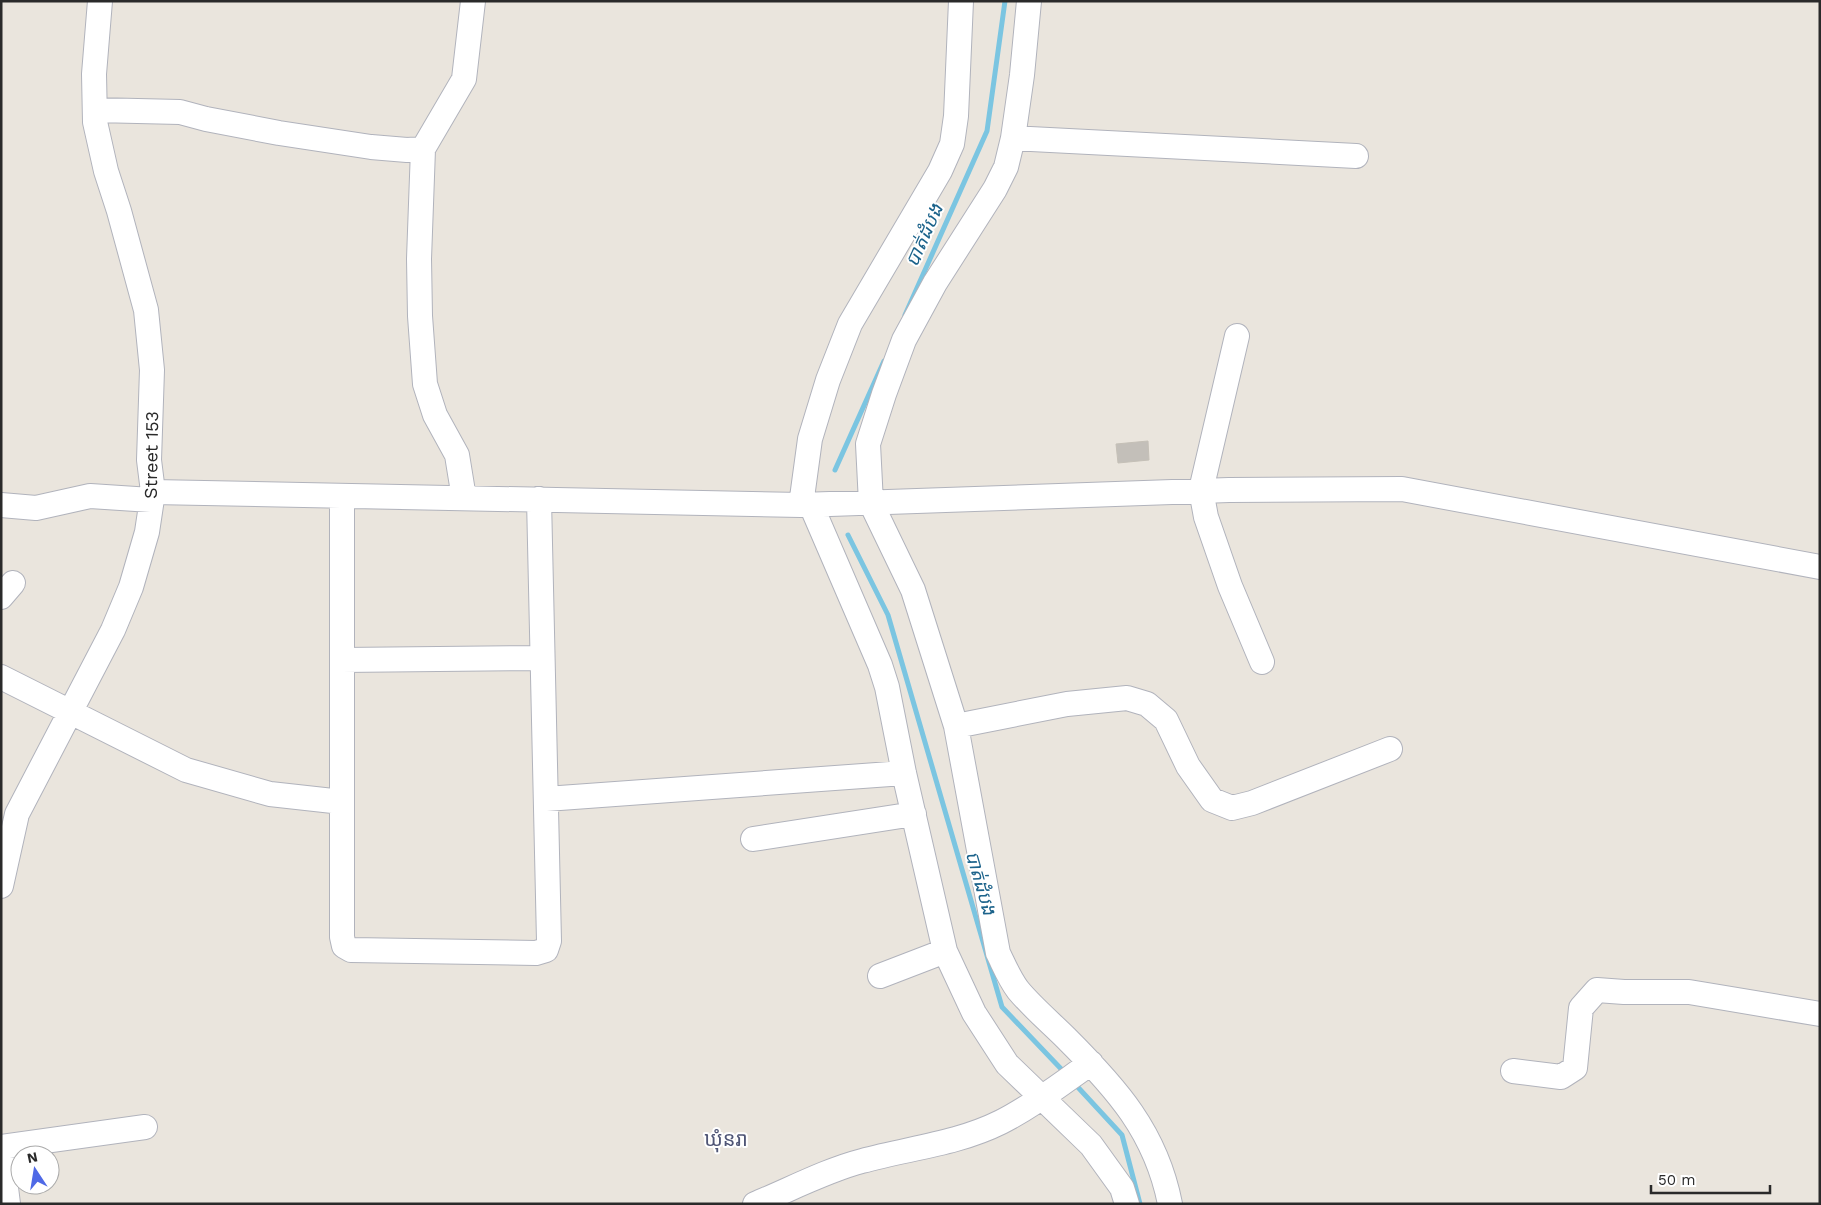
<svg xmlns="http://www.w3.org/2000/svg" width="1821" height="1205" font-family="'Work Sans','Noto Sans Khmer',sans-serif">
  <rect width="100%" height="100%" fill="#eae5dd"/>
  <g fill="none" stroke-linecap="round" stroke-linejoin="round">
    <!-- stream -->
    <path stroke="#7bc5e1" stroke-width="5" d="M 905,315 L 987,131 L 1005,1
      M 835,470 L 884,361
      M 848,535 L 888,615 L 1002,1007 L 1065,1073
      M 1074,1083 L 1122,1135 L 1140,1204"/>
  </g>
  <!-- building -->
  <path fill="#c3bfb9" stroke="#c5c0b7" d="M 1148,441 L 1149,460 L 1118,463 L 1116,444 Z"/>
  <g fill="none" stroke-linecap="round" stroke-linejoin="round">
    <defs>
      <path id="minor" d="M 1029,1 L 1022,75 L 1013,138 L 1006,167 L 995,189 L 935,283 L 904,340 L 884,394 L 868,444 L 871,503 L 913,590 L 956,726 L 998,953 C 1004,965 1009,978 1018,990 C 1032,1007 1051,1023 1066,1038 C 1116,1088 1156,1132 1170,1204
        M 95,110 L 180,112 L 206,119 L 279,133 L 371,147 L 407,150 L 423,149 L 464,79 L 473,1
        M 1013,138 L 1356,156
        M 423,149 L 419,259 L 420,316 L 425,384 L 435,415 L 457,455 L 464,498
        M 1237,336 L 1201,490 L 1206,517 L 1230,586 L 1262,662
        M 153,492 L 801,505 L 1229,490 L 1402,489 L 1820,567
        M 342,496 L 342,937 L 344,946 L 351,950 L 536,953 L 546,950 L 549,941 L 539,499
        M 1,505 L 36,508 L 90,496 L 151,500
        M 801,505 L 810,439 L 828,380 L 850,324 L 940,171 L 952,144 L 956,116 L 961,1
        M 811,505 L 880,665 L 887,687 L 904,773 L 945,951 L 974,1013 L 1007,1064 L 1091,1145 L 1122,1188 L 1127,1204
        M 1,597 L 13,583
        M 342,660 L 542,658
        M 1,677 L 186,770 L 270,794 L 342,802
        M 956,726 L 1067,704 L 1127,698 L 1147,704 L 1166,720 L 1188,766 L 1212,800 L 1232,808 L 1252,803 L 1390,749
        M 546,799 L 904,773
        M 753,839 L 914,814
        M 1,886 L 17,814 L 113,630 L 131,587 L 147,532 L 153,492 L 149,460 L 152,370 L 146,310 L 119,211 L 106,171 L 95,122 L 94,74 L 100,1
        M 880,976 L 945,951
        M 1513,1071 L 1561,1077 L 1575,1068 L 1581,1008 L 1597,990 L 1624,992 L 1689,992 L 1820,1014
        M 1,1147 L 145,1127
        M 1,1147 L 8,1204
        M 755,1204 C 789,1190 827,1170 862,1161 C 909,1148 957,1144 1001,1122 C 1033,1106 1062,1083 1091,1063"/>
    </defs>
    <!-- minor casing -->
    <use href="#minor" stroke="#b1b3bc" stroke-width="26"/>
    <!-- minor -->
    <use href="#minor" stroke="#fff" stroke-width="24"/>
  </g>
  <g text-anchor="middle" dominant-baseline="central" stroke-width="4" stroke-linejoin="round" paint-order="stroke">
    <!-- street labels -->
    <g font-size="18" fill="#2a2a2a" stroke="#fff">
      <text transform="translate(151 455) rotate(-89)">Street 153</text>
    </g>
    <!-- water labels -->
    <g font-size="19" font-style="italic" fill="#1c638b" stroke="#fff">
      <text transform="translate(924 235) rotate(-66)">បាត់ដំបង</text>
      <text transform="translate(981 883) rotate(74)">បាត់ដំបង</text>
    </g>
    <!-- quarter labels -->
    <g font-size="20" fill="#4f5575" stroke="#fff">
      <text x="726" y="1139">ឃុំនរា</text>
    </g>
  </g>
  <!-- border -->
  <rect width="1821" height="1205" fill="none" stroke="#2a2a2a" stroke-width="5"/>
  <!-- north arrow -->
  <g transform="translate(35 1170) rotate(348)"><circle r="24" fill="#ffffff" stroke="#aaaaaa"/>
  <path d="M0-4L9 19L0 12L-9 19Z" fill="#4f69e6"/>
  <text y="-8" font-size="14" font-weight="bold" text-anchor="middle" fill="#2a2a2a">N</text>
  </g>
  <!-- scale -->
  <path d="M1651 1185v8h119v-8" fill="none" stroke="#2a2a2a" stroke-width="2.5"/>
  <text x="1658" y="1185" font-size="15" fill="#2a2a2a" stroke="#ffffff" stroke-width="4" paint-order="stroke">50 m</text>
</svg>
